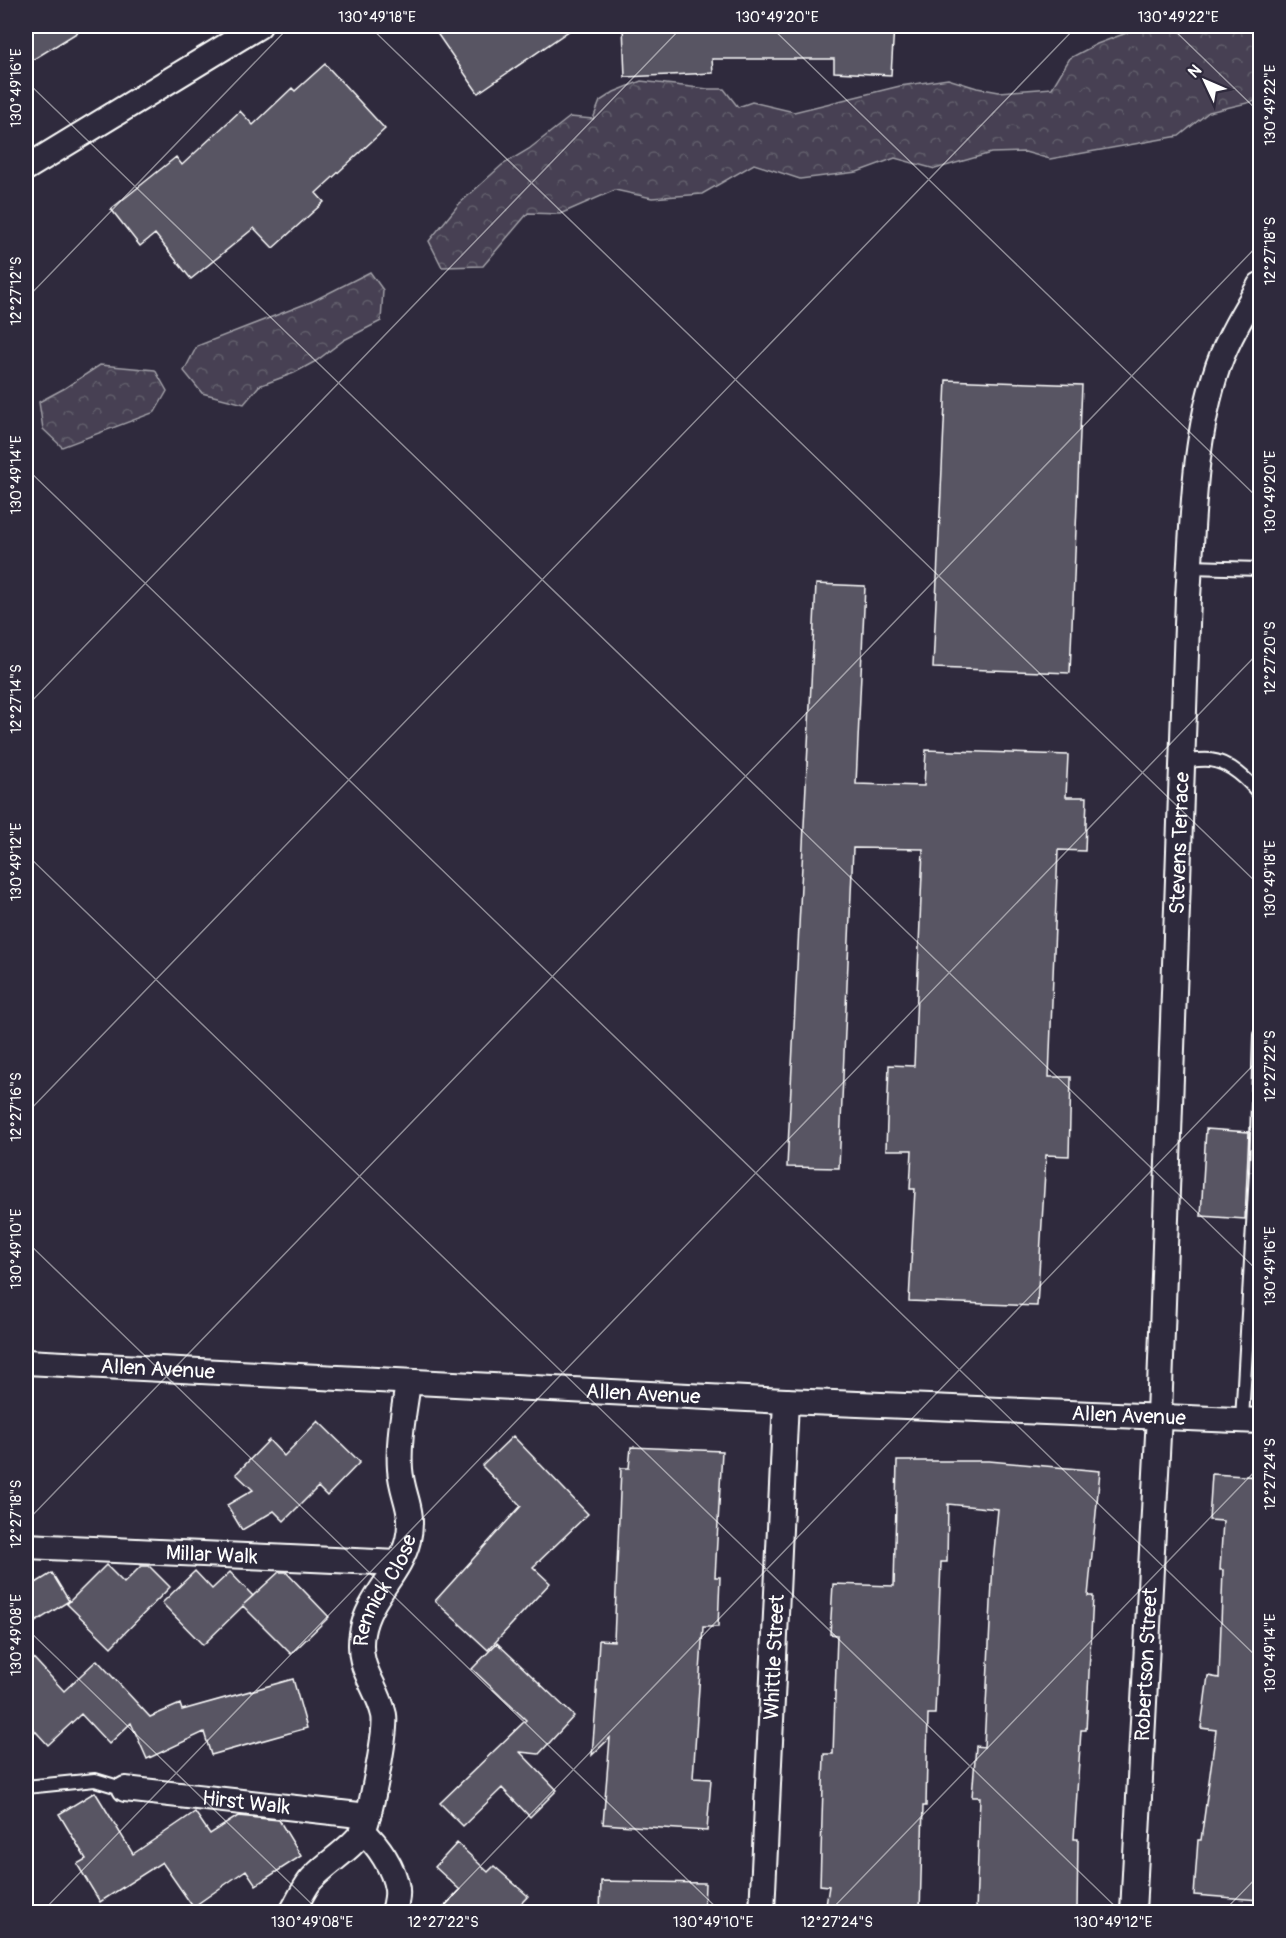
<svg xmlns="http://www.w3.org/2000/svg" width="1286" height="1938" font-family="Pangolin,sans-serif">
  <defs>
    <pattern id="forest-crowns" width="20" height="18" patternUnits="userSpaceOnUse" patternTransform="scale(1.5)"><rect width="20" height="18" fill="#464152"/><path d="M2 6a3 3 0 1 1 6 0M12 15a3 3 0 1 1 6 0" fill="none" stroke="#625e6c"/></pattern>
  </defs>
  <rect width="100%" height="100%" fill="#2f2a3d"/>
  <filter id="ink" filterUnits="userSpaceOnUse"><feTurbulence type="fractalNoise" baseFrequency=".0167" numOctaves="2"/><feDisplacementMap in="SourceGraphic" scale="12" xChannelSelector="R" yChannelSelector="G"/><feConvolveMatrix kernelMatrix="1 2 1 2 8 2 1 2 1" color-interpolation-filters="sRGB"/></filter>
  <g filter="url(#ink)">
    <!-- forest -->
    <path fill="url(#forest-crowns)" stroke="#a2a0a8" stroke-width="1.5" d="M 1145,26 L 1260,26 L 1260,100 L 1209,112 L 1179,136 L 1050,159 L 1025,152 L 991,153 L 935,169 L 895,158 L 857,172 L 800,179 L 754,164 L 702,194 L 652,198 L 615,190 L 560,214 L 528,213 L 483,266 L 442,267 L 429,241 L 459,204 L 502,165 L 529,149 L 570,117 L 593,119 L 600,101 L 614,92 L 641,81 L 708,89 L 724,89 L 738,107 L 752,102 L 794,112 L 900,86 L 948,79 L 977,88 L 999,92 L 1052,88 L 1070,58 L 1097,44 Z
      M 370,272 L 383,290 L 381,321 L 344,340 L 316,361 L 294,373 L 259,386 L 244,404 L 202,393 L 184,371 L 197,346 L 313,301 Z
      M 100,365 L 155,370 L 167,391 L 155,412 L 62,447 L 43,429 L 39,402 L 65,388 Z"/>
    <!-- building -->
    <path fill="#595564" stroke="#fff" stroke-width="1.5" d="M 26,26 L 88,26 L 26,64 Z
      M 432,26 L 576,26 L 478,93 Z
      M 623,26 L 894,26 L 891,75 L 834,72 L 834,59 L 712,59 L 713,73 L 625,77 Z
      M 325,64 L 385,129 L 316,193 L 324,202 L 273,248 L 254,228 L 191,279 L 155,234 L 140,246 L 111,209 L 176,157 L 182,165 L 240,111 L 253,125 L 292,88 L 295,91 Z
      M 946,380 L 1082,385 L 1070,673 L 933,668 Z
      M 816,584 L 865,586 L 856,784 L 924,786 L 926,750 L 1068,755 L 1066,797 L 1087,797 L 1085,851 L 1058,850 L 1049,1077 L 1071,1077 L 1069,1156 L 1046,1155 L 1037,1306 L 909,1301 L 915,1189 L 910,1189 L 912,1150 L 886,1150 L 889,1065 L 914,1066 L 923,849 L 853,848 L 839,1168 L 787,1167 Z
      M 1206,1129 L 1249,1132 L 1245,1219 L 1201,1216 Z
      M 318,1421 L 360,1462 L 327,1496 L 318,1487 L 284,1521 L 274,1511 L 242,1530 L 227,1505 L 253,1490 L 236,1474 L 269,1440 L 284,1456 Z
      M 513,1436 L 588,1514 L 533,1567 L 550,1583 L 488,1650 L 435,1601 L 521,1506 L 482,1466 Z
      M 631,1447 L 722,1451 L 715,1577 L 720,1577 L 718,1627 L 703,1627 L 693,1778 L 711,1779 L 707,1831 L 603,1824 L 610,1738 L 592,1755 L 597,1692 L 596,1693 L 599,1640 L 614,1641 L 621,1468 L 629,1468 Z
      M 897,1461 L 989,1461 L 1100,1471 L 1088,1596 L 1093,1596 L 1086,1730 L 1081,1730 L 1074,1839 L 1078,1839 L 1077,1912 L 976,1912 L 980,1797 L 972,1797 L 976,1746 L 984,1747 L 993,1562 L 998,1509 L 948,1504 L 947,1562 L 941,1562 L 935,1714 L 928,1714 L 926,1806 L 923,1806 L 920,1912 L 825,1912 L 829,1886 L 820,1885 L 824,1754 L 833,1754 L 837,1635 L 830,1634 L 833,1584 L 894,1586 Z
      M 1212,1474 L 1260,1477 L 1260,1900 L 1194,1895 L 1198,1840 L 1201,1840 L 1216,1730 L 1201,1728 L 1208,1676 L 1219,1678 L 1223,1570 L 1220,1570 L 1223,1521 L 1209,1520 Z
      M 106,1565 L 124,1583 L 141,1566 L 149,1566 L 170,1587 L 111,1647 L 67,1604 Z
      M 195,1571 L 212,1589 L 230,1572 L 253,1596 L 244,1604 L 279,1572 L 286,1572 L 329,1617 L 291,1654 L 243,1606 L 203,1645 L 162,1603 Z
      M 52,1573 L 69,1601 L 26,1628 L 26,1589 Z
      M 497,1643 L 574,1716 L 539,1754 L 520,1752 L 557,1790 L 530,1817 L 502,1788 L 463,1826 L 440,1803 L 526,1720 L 472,1669 Z
      M 26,1650 L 64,1691 L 97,1660 L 150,1717 L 180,1704 L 182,1710 L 293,1679 L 307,1728 L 211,1755 L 204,1732 L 147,1759 L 131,1723 L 109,1744 L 81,1714 L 48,1745 L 26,1721 Z
      M 95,1792 L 133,1854 L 195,1812 L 210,1834 L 238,1816 L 279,1820 L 301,1856 L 256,1885 L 246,1870 L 193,1907 L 162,1862 L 100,1902 L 77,1864 L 86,1859 L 59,1814 Z
      M 457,1843 L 488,1872 L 494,1866 L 528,1896 L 513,1912 L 439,1912 L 460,1890 L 435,1867 Z
      M 601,1881 L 705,1883 L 704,1912 L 600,1912 Z"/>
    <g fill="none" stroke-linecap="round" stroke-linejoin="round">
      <defs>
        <path id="lane" d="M 1190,567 L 1260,569
          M 1182,762 C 1191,761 1201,759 1210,760 C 1230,762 1249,781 1260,795
          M 1242,1420 L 1256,1172 L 1260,1035
          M 26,1787 L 95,1780 L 125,1789"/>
        <g id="street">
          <path d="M 26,168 L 259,26"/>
          <path id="s1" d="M 26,1362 L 786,1401 L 1260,1421"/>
          <path id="s2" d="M 26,1546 L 398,1563"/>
          <path id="s3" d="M 125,1789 L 368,1816"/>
          <path d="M 363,1831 C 378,1845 394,1868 397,1889 C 398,1897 396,1904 394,1912"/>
          <path id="s4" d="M 292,1912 C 298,1902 303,1890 310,1881 C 323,1865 353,1848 363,1831 C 370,1817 387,1730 384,1715 C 377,1684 356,1669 362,1633 C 368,1597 400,1574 408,1540 C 415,1509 402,1497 400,1469 C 398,1440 404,1411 408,1383"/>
          <path id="s5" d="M 762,1912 L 786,1401"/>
          <path id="s6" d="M 1133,1912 L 1159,1416 L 1188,597 C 1193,521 1193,440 1218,366 C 1228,338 1245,310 1260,285"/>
        </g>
      </defs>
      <!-- lane casing -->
      <use href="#lane" stroke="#fff" stroke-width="16"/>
      <!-- street casing -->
      <use href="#street" stroke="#fff" stroke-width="28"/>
      <!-- lane -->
      <use href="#lane" stroke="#2f2a3d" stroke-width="12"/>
      <!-- street -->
      <use href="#street" stroke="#2f2a3d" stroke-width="24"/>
    </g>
  </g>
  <!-- ticks -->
  <path fill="none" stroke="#fff" stroke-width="1.5" stroke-opacity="0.45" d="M 369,26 L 1260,886M 770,26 L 1260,500M 1170,26 L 1260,113M 26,81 L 1260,1273M 26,299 L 290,26M 26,468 L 1260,1660M 26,707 L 683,26M 26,854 L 1121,1912M 26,1114 L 1077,26M 26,1241 L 721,1912M 26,1522 L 1260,243M 26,1628 L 320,1912M 42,1912 L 1260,651M 436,1912 L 1260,1058M 829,1912 L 1260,1466M 1223,1912 L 1260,1874"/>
  <g text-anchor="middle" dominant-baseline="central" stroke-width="4.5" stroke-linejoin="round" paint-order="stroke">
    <!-- street labels -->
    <g font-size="21" fill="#fff" stroke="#2f2a3d">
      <text stroke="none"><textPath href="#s6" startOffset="1070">Stevens Terrace</textPath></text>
      <text stroke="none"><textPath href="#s1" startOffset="132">Allen Avenue</textPath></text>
      <text stroke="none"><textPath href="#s1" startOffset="618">Allen Avenue</textPath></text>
      <text stroke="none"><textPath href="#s1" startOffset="1104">Allen Avenue</textPath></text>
      <text stroke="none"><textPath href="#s2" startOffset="186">Millar Walk</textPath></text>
      <text stroke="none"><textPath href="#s4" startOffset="362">Rennick Close</textPath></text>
      <text stroke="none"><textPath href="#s5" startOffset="255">Whittle Street</textPath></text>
      <text stroke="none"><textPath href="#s6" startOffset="248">Robertson Street</textPath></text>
      <text stroke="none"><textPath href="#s3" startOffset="122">Hirst Walk</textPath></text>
    </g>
  </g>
  <!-- margin -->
  <rect width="1286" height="1938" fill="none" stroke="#2f2a3d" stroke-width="66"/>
  <!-- north arrow -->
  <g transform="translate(1205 81) rotate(314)" stroke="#2f2a3d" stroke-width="4.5" paint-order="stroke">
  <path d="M0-4.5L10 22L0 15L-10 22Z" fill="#ffffff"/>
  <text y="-9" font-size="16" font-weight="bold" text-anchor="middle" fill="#ffffff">N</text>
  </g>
  <rect x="33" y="33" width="1220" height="1872" fill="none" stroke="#fff" stroke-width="2"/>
  <g font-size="15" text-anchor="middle" fill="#fff">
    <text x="377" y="22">130°49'18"E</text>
    <text x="777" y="22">130°49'20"E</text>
    <text x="1178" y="22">130°49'22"E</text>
    <text transform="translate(16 88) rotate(-90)" y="5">130°49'16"E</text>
    <text transform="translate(1270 105) rotate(-90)" y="5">130°49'22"E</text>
    <text transform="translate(1270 251) rotate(-90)" y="5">12°27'18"S</text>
    <text transform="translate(16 291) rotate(-90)" y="5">12°27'12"S</text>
    <text transform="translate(16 475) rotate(-90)" y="5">130°49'14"E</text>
    <text transform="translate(1270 492) rotate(-90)" y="5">130°49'20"E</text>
    <text transform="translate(1270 658) rotate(-90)" y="5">12°27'20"S</text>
    <text transform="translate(16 699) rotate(-90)" y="5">12°27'14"S</text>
    <text transform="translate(16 862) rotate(-90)" y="5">130°49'12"E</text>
    <text transform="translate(1270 879) rotate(-90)" y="5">130°49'18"E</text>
    <text transform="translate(1270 1066) rotate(-90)" y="5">12°27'22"S</text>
    <text transform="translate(16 1107) rotate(-90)" y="5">12°27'16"S</text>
    <text transform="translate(16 1249) rotate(-90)" y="5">130°49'10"E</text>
    <text transform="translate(1270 1266) rotate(-90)" y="5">130°49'16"E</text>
    <text transform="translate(1270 1474) rotate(-90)" y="5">12°27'24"S</text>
    <text transform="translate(16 1514) rotate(-90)" y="5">12°27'18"S</text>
    <text transform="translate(16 1635) rotate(-90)" y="5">130°49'08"E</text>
    <text transform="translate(1270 1653) rotate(-90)" y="5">130°49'14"E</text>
    <text x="312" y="1927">130°49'08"E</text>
    <text x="443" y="1927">12°27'22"S</text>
    <text x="713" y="1927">130°49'10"E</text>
    <text x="837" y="1927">12°27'24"S</text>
    <text x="1113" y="1927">130°49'12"E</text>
  </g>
</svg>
